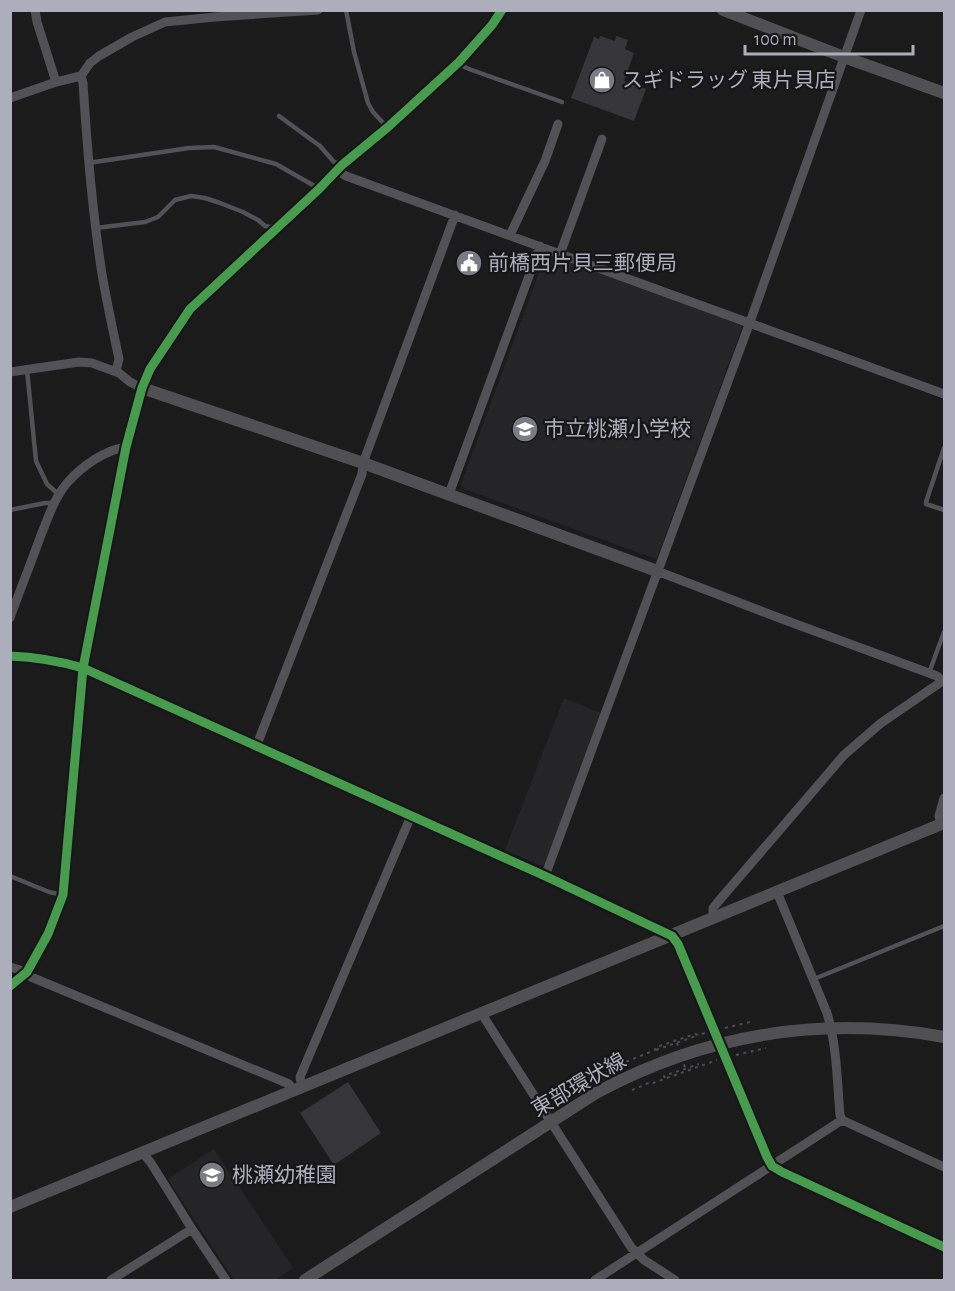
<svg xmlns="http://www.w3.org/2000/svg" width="955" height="1291" font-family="'Alegreya Sans','Noto Sans JP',sans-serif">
  <rect width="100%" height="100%" fill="#1b1b1c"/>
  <!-- built -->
  <path fill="#252528" d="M 549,253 L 743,325 L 657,558 L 653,558 L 464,489 L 461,484 L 545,256 Z
    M 564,698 L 601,713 L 545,863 L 542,866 L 505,850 Z
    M 214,1149 L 293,1268 L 275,1280 L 234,1280 L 168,1179 Z"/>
  <!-- building -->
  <path fill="#363638" d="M 600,36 L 615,41 L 616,36 L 628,40 L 625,49 L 634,53 L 624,81 L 646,89 L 634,121 L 571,98 L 594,37 L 599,39 Z
    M 348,1082 L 381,1133 L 334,1165 L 300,1113 Z"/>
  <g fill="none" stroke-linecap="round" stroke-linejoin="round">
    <!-- path -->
    <path stroke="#4c4c51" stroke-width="2" stroke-dasharray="3 4.5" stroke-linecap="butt" d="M 725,1028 L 754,1021
      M 656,1050 L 699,1035
      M 736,1055 L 766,1048
      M 665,1078 L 664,1076 L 699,1064
      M 593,1079 L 628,1061 L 655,1050 L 656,1047 L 695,1034 L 699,1035 L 705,1033
      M 632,1090 L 651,1082 L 653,1083 L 717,1060"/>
    <!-- lane -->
    <path stroke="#515156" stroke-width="4.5" d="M 346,10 L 354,52 L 368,103 L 373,112 L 387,127
      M 460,65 L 469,69 L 562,102
      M 279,116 L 320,146 L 334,162 L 340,164
      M 88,163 L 189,148 L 214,147 L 276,164 L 318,188
      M 96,228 L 145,222 L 158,217 L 175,200 L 191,196 L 205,198 L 220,203 L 243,212 L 258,220 L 265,226 L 276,228
      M 27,370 L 36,461 L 47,484 L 58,494
      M 944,448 L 926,502 L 926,504 L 944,510
      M 10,510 L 45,503 L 55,503
      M 929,673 L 944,632
      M 10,876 L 49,892 L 63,895
      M 814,979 L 944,926"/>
    <!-- street -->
    <path stroke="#515156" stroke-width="9" d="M 35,10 L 37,22 L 56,82
      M 81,76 L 83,83 C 87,147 92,211 102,274 C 107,303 113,331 119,359 L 116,371
      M 10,98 L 56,82 L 81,76 L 90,63 L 99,56 L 132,37 L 165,22 L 215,17 L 318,10
      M 342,165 L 341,173 L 346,176 L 944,394
      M 510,235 L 545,161 L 558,124
      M 560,254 L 602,139
      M 10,372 L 79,362 L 92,363 L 119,373 L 130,382 L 142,388
      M 449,494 L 540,246
      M 657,571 L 782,619 L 937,676 L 942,681
      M 10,618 C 20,590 31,563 41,535 C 48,518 55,496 68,482 C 82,466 105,450 126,447
      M 10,656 C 35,657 59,661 83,668 L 545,876 L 672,936 L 678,944 L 767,1157 L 772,1166 L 782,1172 L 944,1247
      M 256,747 L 362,474 L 363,463 L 455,215
      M 941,825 L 939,816 L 944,798
      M 545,876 L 750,322 L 861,10
      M 777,892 L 827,1013 C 837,1046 837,1081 840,1115 L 842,1120 L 944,1167
      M 713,918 L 713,908 L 717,903 L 844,755 L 881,723 L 944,680
      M 10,967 L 27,972 L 31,977 L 289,1084 L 294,1091
      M 482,1013 L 485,1019 L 631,1247 L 644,1260 L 675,1280
      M 302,1087 L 300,1077 L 411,816
      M 192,1229 L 226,1280
      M 111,1280 L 192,1229 L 151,1163 L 142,1152
      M 595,1280 L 842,1120"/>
    <!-- secondary -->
    <path stroke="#505053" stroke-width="12" d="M 723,10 L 844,57 L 944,93
      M 142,388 L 363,463 L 657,571
      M 10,986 L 27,972 L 48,934 L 63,895 L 83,668 L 126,447 L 142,388 L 150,369 L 190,309 L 319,189 L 342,165 L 388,127 L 459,62 L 492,25 L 502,10
      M 10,1207 L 944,823
      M 305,1280 L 596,1093 C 705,1034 823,1015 944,1037"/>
    <!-- path-bridge -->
    <path stroke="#4c4c51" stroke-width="2" stroke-dasharray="3 4.5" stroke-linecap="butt" d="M 677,1043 L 685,1068"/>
    <defs>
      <path id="cycleway" d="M 10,656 C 35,657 59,661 83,668 L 545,876 L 672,936 L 678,944 L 767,1157 L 772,1166 L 782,1172 L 944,1247
        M 10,986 L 27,972 L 48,934 L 63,895 L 83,668 L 126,447 L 142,388 L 150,369 L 190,309 L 319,189 L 342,165 L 388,127 L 459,62 L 492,25 L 502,10"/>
    </defs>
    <!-- cycleway casing -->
    <use href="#cycleway" stroke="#161518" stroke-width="13"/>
    <!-- cycleway -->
    <use href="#cycleway" stroke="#469c4c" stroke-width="9"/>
  </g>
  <!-- icons -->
  <defs>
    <symbol id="shop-disc" viewBox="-11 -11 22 22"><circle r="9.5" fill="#7a7b84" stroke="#161518"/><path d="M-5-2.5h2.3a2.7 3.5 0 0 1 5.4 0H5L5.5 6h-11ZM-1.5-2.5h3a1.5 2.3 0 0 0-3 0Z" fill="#fff"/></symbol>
    <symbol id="civic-disc" viewBox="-11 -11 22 22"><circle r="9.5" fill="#7a7b84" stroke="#161518"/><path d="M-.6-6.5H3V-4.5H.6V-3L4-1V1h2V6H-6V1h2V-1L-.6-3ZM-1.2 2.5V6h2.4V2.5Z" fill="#fff"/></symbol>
    <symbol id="school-disc" viewBox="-11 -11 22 22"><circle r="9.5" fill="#7a7b84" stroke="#161518"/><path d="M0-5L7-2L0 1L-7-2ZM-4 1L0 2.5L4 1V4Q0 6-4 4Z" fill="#fff"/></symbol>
  </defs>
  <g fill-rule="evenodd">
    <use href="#shop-disc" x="587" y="65" width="30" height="30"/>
    <use href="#civic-disc" x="454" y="248" width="30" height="30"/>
    <use href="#school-disc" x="510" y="414" width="30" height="30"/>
    <use href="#school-disc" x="197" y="1160" width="30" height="30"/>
  </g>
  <g text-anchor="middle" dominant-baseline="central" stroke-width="4.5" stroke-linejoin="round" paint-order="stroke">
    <!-- poi labels -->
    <g font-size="21" fill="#adaebc" stroke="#161518" text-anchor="start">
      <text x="622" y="80">スギドラッグ 東片貝店</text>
      <text x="488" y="263">前橋西片貝三郵便局</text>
      <text x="544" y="429">市立桃瀬小学校</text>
      <text x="232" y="1175">桃瀬幼稚園</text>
    </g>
    <!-- street labels -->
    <g font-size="21" fill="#adaebc" stroke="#161518">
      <text transform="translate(579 1085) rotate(-30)">東部環状線</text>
    </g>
  </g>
  <!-- border -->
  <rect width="955" height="1291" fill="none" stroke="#adaebc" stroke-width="24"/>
  <!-- scale -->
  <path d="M745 45v9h168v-9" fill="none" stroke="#adaebc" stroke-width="3"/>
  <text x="754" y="45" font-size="18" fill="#adaebc" stroke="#161518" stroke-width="4.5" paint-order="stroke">100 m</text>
</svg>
